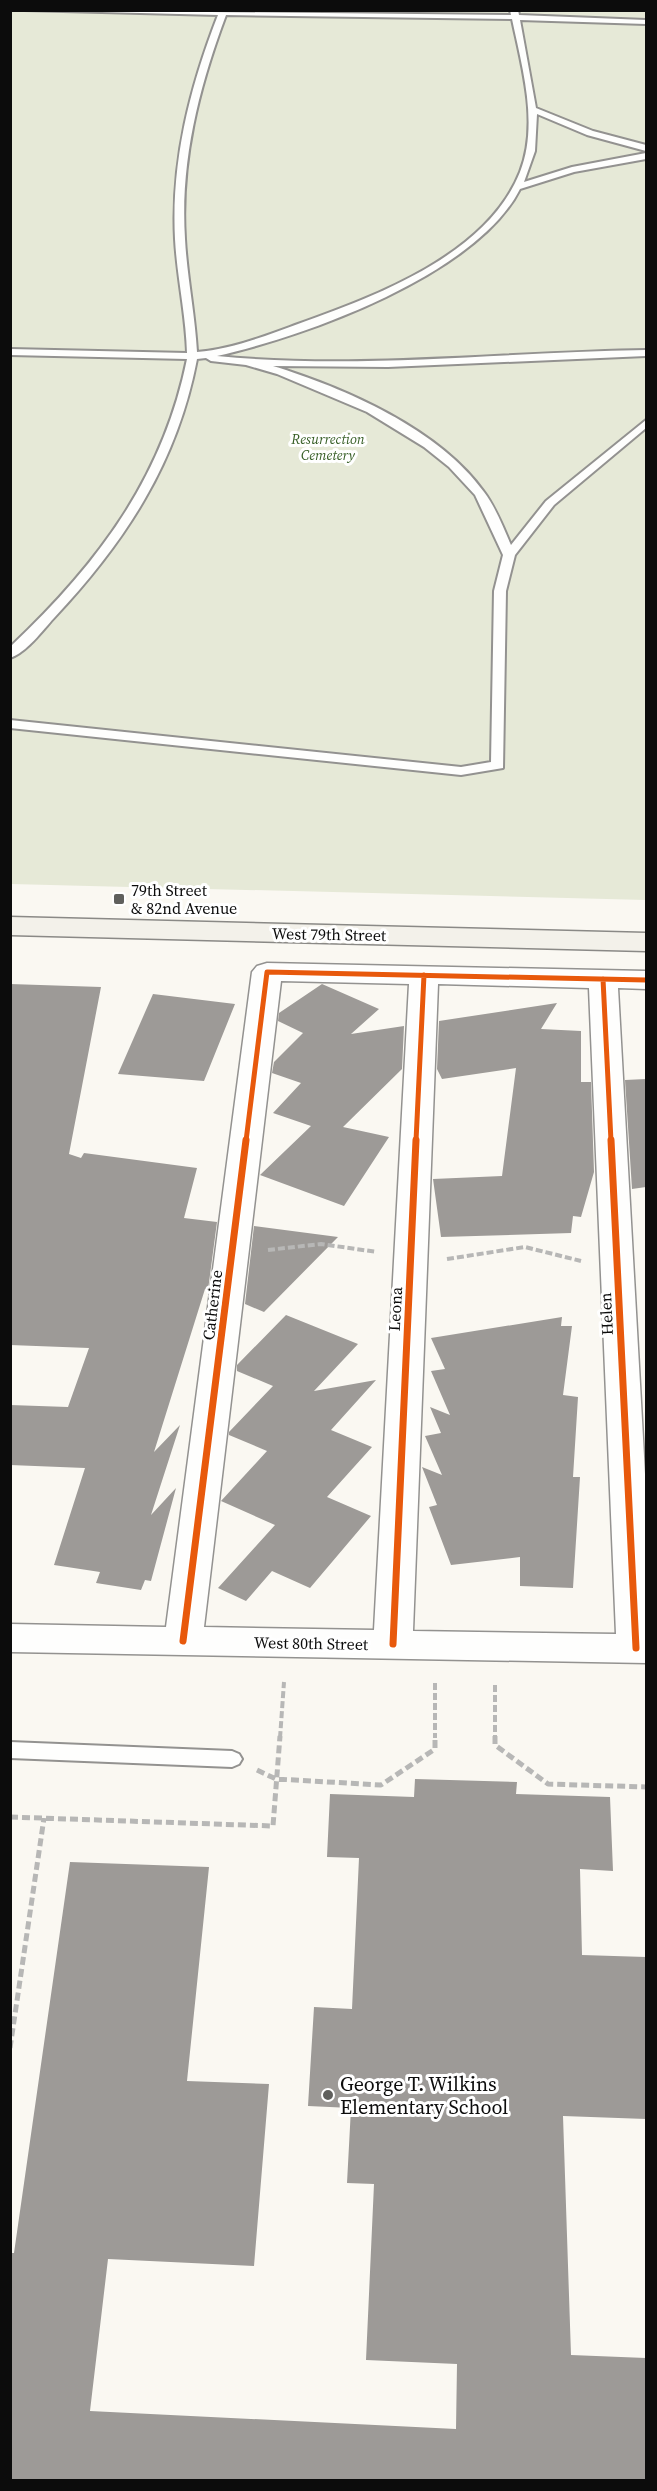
<svg xmlns="http://www.w3.org/2000/svg" width="657" height="2491" font-family="'Source Serif 4',serif">
  <rect width="100%" height="100%" fill="#faf8f2"/>
  <!-- cemetery -->
  <path fill="#e6e9d7" d="M 11,11 L 646,11 L 646,900 L 11,884 Z"/>
  <!-- building -->
  <path fill="#9d9a97" d="M 10,984 L 101,987 L 69,1154 L 81,1158 L 84,1153 L 197,1168 L 184,1218 L 217,1222 L 208,1290 L 205,1289 L 154,1452 L 180,1425 L 151,1515 L 176,1488 L 151,1581 L 145,1580 L 141,1590 L 96,1583 L 100,1572 L 54,1565 L 85,1468 L 10,1465 L 10,1405 L 68,1407 L 89,1348 L 10,1345 Z
    M 322,984 L 379,1009 L 351,1034 L 404,1026 L 402,1069 L 343,1127 L 389,1137 L 344,1206 L 260,1175 L 311,1126 L 273,1113 L 301,1083 L 272,1073 L 274,1062 L 303,1033 L 278,1021 L 279,1013 Z
    M 153,994 L 235,1004 L 204,1081 L 118,1074 Z
    M 557,1003 L 541,1029 L 581,1031 L 581,1082 L 591,1082 L 594,1172 L 581,1217 L 573,1216 L 571,1233 L 441,1237 L 433,1179 L 502,1176 L 516,1068 L 442,1079 L 437,1069 L 439,1021 Z
    M 646,1079 L 646,1187 L 632,1189 L 625,1080 Z
    M 254,1226 L 338,1237 L 264,1312 L 245,1304 Z
    M 286,1315 L 358,1344 L 314,1391 L 376,1380 L 331,1430 L 372,1447 L 327,1497 L 371,1516 L 310,1588 L 272,1571 L 246,1601 L 218,1588 L 275,1525 L 221,1501 L 267,1451 L 229,1435 L 229,1432 L 273,1386 L 237,1371 L 237,1365 Z
    M 562,1317 L 561,1326 L 572,1326 L 563,1395 L 578,1397 L 573,1477 L 580,1477 L 573,1588 L 520,1586 L 520,1557 L 451,1565 L 429,1507 L 437,1505 L 422,1467 L 442,1475 L 425,1436 L 441,1433 L 430,1407 L 450,1415 L 431,1371 L 445,1369 L 431,1338 Z
    M 415,1779 L 517,1782 L 516,1794 L 610,1797 L 613,1871 L 580,1869 L 582,1955 L 646,1957 L 646,2119 L 563,2116 L 571,2355 L 646,2358 L 646,2481 L 10,2481 L 10,2253 L 14,2253 L 70,1862 L 209,1867 L 187,2081 L 269,2084 L 254,2266 L 108,2259 L 90,2411 L 456,2429 L 457,2364 L 366,2360 L 374,2184 L 347,2183 L 351,2108 L 308,2106 L 314,2007 L 352,2009 L 359,1858 L 327,1857 L 330,1794 L 414,1797 Z"/>
  <g fill="none" stroke-linecap="round" stroke-linejoin="round">
    <defs>
      <path id="lane" d="M 24,10 L 511,15 L 510,10 L 518,10 L 519,15 L 646,20 L 646,24 L 520,20 L 536,108 L 593,131 L 646,145 L 646,151 L 587,135 L 537,114 L 535,151 L 524,182 L 572,167 L 646,153 L 646,159 L 574,172 L 520,189 C 477,274 307,336 217,356 C 360,370 504,352 646,350 L 646,356 L 388,367 L 273,366 C 345,388 439,429 484,492 C 496,508 503,527 511,545 L 546,501 L 646,420 L 646,428 L 554,505 L 515,555 L 506,591 L 503,768 L 461,775 L 10,728 L 10,720 L 461,767 L 491,762 L 494,591 L 503,555 L 475,495 L 449,467 L 424,447 L 367,412 L 277,374 L 246,365 L 211,361 L 206,358 L 197,359 C 177,463 126,541 54,618 C 43,630 26,653 10,658 L 10,647 C 97,565 163,478 187,359 L 10,355 L 10,349 L 187,353 C 186,315 177,277 175,239 C 171,161 190,87 218,15 ZM 226,15 L 512,19 C 522,67 539,124 520,172 C 487,255 376,296 298,324 C 265,336 232,349 197,352 C 195,314 187,277 185,239 C 180,161 199,87 226,15 Z
        M 10,1742 L 232,1751 L 239,1754 L 242,1759 L 239,1764 L 232,1767 L 10,1758 Z"/>
      <path id="street" d="M 267,963 L 646,971 L 646,989 L 618,988 L 646,1492 L 646,1663 L 10,1652 L 10,1624 L 166,1627 L 252,972 L 257,966 ZM 281,981 L 409,984 L 374,1630 L 204,1627 ZM 438,984 L 589,988 L 616,1634 L 413,1631 Z"/>
      <path id="secondary" d="M 10,917 L 646,933 L 646,951 L 10,935 Z"/>
    </defs>
    <!-- lane casing -->
    <use href="#lane" stroke="#939290" stroke-width="4"/>
    <!-- street casing -->
    <use href="#street" stroke="#939290" stroke-width="3"/>
    <!-- secondary casing -->
    <use href="#secondary" stroke="#8a8986" stroke-width="3"/>
    <!-- path-far1 -->
    <path stroke="#b7b7b6" stroke-width="4" stroke-dasharray="7 3" stroke-linecap="butt" d="M 268,1250 L 321,1244 L 377,1252
      M 447,1259 L 525,1247 L 581,1261
      M 435,1683 L 435,1738
      M 495,1685 L 495,1738
      M 280,1738 L 284,1682"/>
    <!-- path -->
    <path stroke="#b7b7b6" stroke-width="5" stroke-dasharray="8 4" stroke-linecap="butt" d="M 495,1736 L 495,1745 L 548,1784 L 646,1787
      M 257,1770 L 276,1779 L 381,1785 L 435,1749 L 435,1736
      M 10,1817 L 273,1826 L 280,1736
      M 10,2048 L 44,1818"/>
    <!-- lane -->
    <use href="#lane" fill="#fefefd" fill-rule="evenodd"/>
    <!-- street -->
    <use href="#street" fill="#fefefd" fill-rule="evenodd"/>
    <!-- secondary -->
    <use href="#secondary" fill="#f3f1ea" fill-rule="evenodd"/>
    <defs>
      <path id="cycleway-far1" d="M 603,979 L 611,1141
        M 246,1141 L 267,972 L 646,980
        M 416,1141 L 424,975"/>
      <path id="cycleway" d="M 611,1140 L 636,1648
        M 183,1641 L 246,1140
        M 393,1644 L 416,1140"/>
    </defs>
    <!-- cycleway-far1 casing -->
    <use href="#cycleway-far1" stroke="#fff" stroke-width="8"/>
    <!-- cycleway casing -->
    <use href="#cycleway" stroke="#fff" stroke-width="10"/>
    <!-- cycleway-far1 -->
    <use href="#cycleway-far1" stroke="#e8590c" stroke-width="5"/>
    <!-- cycleway -->
    <use href="#cycleway" stroke="#e8590c" stroke-width="7"/>
  </g>
  <!-- markers -->
  <g fill="#5f5f5c" stroke="#fff" stroke-width="2">
    <rect x="113" y="893" width="12" height="12" rx="3"/>
    <circle cx="328" cy="2095" r="6"/>
  </g>
  <g text-anchor="middle" dominant-baseline="central" stroke-width="6" stroke-linejoin="round" paint-order="stroke">
    <!-- far-park labels -->
    <g font-size="14" font-style="italic" fill="#355d24" stroke="#fff">
      <text x="328" y="439">Resurrection<tspan x="328" dy="16">Cemetery</tspan></text>
    </g>
    <!-- poi labels -->
    <g font-size="16" fill="#0c0c0c" stroke="#fff" text-anchor="start">
      <text x="131" y="890">79th Street<tspan x="131" dy="18">&amp; 82nd Avenue</tspan></text>
    </g>
    <!-- street labels -->
    <g font-size="16" fill="#0c0c0c" stroke="#fff">
      <text transform="translate(329 934) rotate(1)">West 79th Street</text>
      <text transform="translate(212 1305) rotate(-83)">Catherine</text>
      <text transform="translate(395 1309) rotate(-87)">Leona</text>
      <text transform="translate(606 1314) rotate(-93)">Helen</text>
      <text transform="translate(311 1643) rotate(1)">West 80th Street</text>
    </g>
    <!-- near-poi labels -->
    <g font-size="20" fill="#0c0c0c" stroke="#fff" text-anchor="start">
      <text x="340" y="2084">George T. Wilkins<tspan x="340" dy="23">Elementary School</tspan></text>
    </g>
  </g>
  <!-- border -->
  <rect width="657" height="2491" fill="none" stroke="#0c0c0c" stroke-width="24"/>
</svg>
